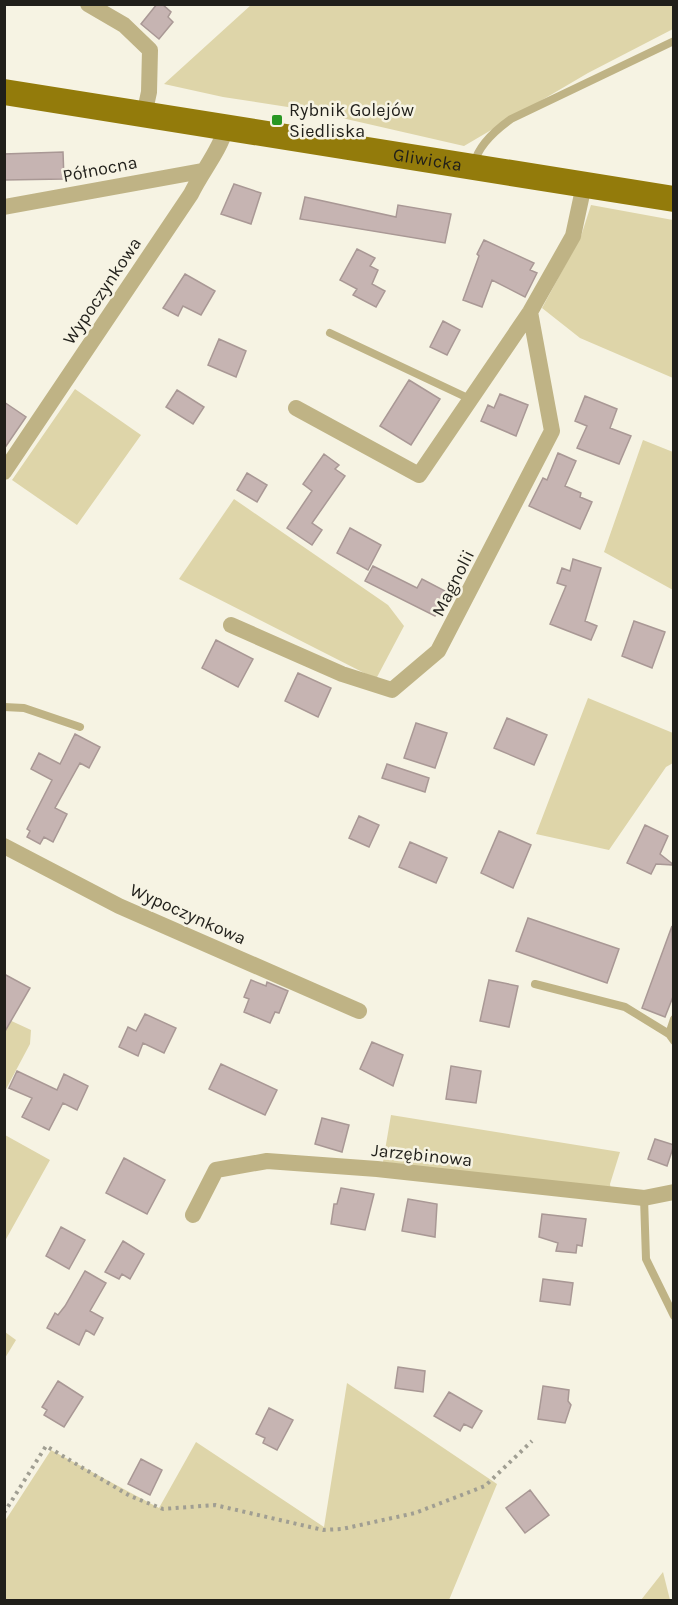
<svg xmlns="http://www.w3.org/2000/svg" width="678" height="1605" font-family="Karla,sans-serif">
  <rect width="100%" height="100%" fill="#f6f3e3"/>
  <!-- green -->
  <path fill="#ded5a9" d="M 251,5 L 673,5 L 673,29 L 588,73 L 464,146 L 307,110 L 223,97 L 164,84 Z
    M 591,205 L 673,220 L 673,378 L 580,338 L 542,308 L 581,236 Z
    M 75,389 L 141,435 L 77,525 L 12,480 Z
    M 643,440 L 673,452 L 673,590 L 604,552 Z
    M 234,499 L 388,605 L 404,626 L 376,679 L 179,579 Z
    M 588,698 L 673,733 L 673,763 L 666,767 L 609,850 L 536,834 Z
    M 5,1018 L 31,1030 L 30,1044 L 5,1091 Z
    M 391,1115 L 620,1152 L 610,1184 L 611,1190 L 383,1162 Z
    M 5,1135 L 50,1160 L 5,1241 Z
    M 5,1332 L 16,1340 L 5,1358 Z
    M 347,1383 L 497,1484 L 449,1600 L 5,1600 L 5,1521 L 51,1450 L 159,1508 L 196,1442 L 324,1527 Z
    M 663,1572 L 670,1600 L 641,1600 Z"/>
  <!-- building -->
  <path fill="#c6b4b2" stroke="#a99895" stroke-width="1.5" d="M 157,4 L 162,4 L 171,12 L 168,17 L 173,22 L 159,39 L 141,24 Z
    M 63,152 L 64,179 L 4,180 L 4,154 Z
    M 234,184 L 261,193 L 251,224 L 221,214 Z
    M 305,197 L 396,217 L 398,205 L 451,214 L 445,243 L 300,219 Z
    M 484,240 L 534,263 L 530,270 L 537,273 L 525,297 L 492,280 L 482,307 L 463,300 L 479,256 L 477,254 Z
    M 357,249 L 375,258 L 370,266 L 378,270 L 372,284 L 385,291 L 376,307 L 353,295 L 357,289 L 340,280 Z
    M 185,274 L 215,291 L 201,315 L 183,306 L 178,316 L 163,308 Z
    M 443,321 L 460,330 L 447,355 L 430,347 Z
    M 219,339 L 246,351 L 236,377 L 208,365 Z
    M 409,380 L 440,399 L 411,445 L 380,426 Z
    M 177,390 L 204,407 L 193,424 L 166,407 Z
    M 500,394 L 528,405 L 516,436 L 481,421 L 488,405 L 494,408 Z
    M 585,396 L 617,409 L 610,428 L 631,436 L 619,464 L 577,448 L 587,426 L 575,421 Z
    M 4,402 L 26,417 L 4,449 Z
    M 558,453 L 576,461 L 565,486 L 581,493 L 580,497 L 592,502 L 580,529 L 529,506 L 543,478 L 547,480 Z
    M 324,454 L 339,465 L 335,469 L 345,476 L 312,523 L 322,530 L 312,545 L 287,528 L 312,491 L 303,484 Z
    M 247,473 L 267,485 L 257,502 L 237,490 Z
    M 350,528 L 381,545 L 368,570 L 337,553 Z
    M 573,559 L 601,568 L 585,621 L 597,626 L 591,640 L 550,624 L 566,586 L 557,583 L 562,568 L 570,571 Z
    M 373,566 L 417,588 L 422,579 L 447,592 L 435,616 L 365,581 Z
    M 634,621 L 665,632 L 652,668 L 622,656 Z
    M 216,640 L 253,659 L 238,687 L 202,668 Z
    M 298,673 L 331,688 L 318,717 L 285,701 Z
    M 507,718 L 547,735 L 534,765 L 494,748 Z
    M 416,723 L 447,733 L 435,768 L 404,758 Z
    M 75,734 L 100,747 L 89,768 L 80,763 L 55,808 L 67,814 L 53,842 L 44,837 L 40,844 L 27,837 L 30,831 L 27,829 L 52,780 L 31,769 L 39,753 L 60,764 Z
    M 387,764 L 429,778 L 425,792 L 382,778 Z
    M 359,816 L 379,825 L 369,847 L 349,838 Z
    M 645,825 L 668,836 L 660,854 L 674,865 L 656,864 L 651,874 L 627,863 Z
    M 499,831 L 531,845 L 513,888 L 481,873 Z
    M 410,842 L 447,858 L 436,883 L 399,867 Z
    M 528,918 L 619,949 L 607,983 L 516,951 Z
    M 672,926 L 674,994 L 665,1017 L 642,1008 Z
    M 4,974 L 30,988 L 4,1033 Z
    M 251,980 L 266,986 L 267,982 L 288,991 L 279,1013 L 275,1012 L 270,1023 L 244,1012 L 249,999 L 244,997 Z
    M 489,980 L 518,986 L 509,1027 L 480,1021 Z
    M 145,1014 L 176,1028 L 164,1053 L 143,1043 L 138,1056 L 119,1047 L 128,1027 L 136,1031 Z
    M 372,1042 L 403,1055 L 393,1086 L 360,1069 Z
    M 221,1064 L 277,1090 L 265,1115 L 209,1089 Z
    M 451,1066 L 481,1071 L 476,1103 L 446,1099 Z
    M 17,1071 L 57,1090 L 64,1074 L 88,1086 L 77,1110 L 63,1103 L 49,1130 L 22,1117 L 32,1098 L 9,1088 Z
    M 322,1118 L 349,1125 L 342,1152 L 315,1144 Z
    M 655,1139 L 674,1145 L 667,1166 L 648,1159 Z
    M 124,1158 L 165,1180 L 147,1214 L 106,1193 Z
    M 341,1188 L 374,1194 L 365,1230 L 331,1224 L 334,1204 L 337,1204 Z
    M 408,1199 L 437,1204 L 435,1237 L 402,1231 Z
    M 542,1214 L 586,1219 L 582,1246 L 577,1245 L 576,1253 L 556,1251 L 558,1243 L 539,1237 Z
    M 61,1227 L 85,1240 L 69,1269 L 46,1256 Z
    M 123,1241 L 144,1254 L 130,1279 L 122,1274 L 119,1279 L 105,1272 Z
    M 85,1271 L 106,1283 L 90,1311 L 103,1318 L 94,1335 L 86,1330 L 79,1345 L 47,1328 L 55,1313 L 58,1315 L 65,1306 Z
    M 543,1279 L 573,1283 L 570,1305 L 540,1301 Z
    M 398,1367 L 425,1371 L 423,1392 L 395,1388 Z
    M 58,1381 L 83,1397 L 64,1427 L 44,1415 L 47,1410 L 42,1407 Z
    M 543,1386 L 569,1390 L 568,1401 L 571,1405 L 565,1423 L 538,1419 Z
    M 449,1392 L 482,1411 L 472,1428 L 464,1424 L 460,1431 L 434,1416 Z
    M 269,1408 L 293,1420 L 277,1450 L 263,1443 L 265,1438 L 256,1434 Z
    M 141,1459 L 162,1470 L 150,1495 L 128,1484 Z
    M 530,1490 L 549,1515 L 525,1533 L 506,1508 Z"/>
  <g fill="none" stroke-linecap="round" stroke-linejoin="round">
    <!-- path -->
    <path stroke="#a09e92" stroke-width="4" stroke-dasharray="3 4.5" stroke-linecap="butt" d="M 4,1513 L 46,1446 L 130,1496 L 163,1509 L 215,1505 L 323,1530 L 342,1529 L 415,1513 L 485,1486 L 532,1441"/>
    <!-- lane -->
    <path stroke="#bfb385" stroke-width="8" d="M 474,164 C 478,146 497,129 511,119 L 674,41
      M 330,333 L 470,399
      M 4,707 L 24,708 L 80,727
      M 535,984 L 625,1007 L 669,1034 L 674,1041
      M 669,1034 L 674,1019
      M 644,1198 L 646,1259 L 674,1316"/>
    <!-- street -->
    <path stroke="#bfb385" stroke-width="16" d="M 88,4 L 124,25 L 150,50 L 149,92 L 144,115
      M 4,207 L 202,171
      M 296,408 L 419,475 L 530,312 L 573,236 L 584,185
      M 4,472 L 191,194 C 202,171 219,152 226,128
      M 231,625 L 342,674 L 392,690 L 438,651 L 552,431 L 530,312
      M 4,846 L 119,906 L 359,1011
      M 193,1215 L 216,1170 L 267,1161 L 377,1169 L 644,1198 L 674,1192"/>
    <!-- primary -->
    <path stroke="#937b0b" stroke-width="26" id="s1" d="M 4,92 L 674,199"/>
  </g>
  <!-- markers -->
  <rect fill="#299723" stroke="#f6f3e3" stroke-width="2" x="271" y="114" width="12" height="12" rx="3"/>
  <g text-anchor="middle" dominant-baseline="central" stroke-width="5" stroke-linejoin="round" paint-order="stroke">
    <!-- poi labels -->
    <g font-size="18" fill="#201f1a" stroke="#f6f3e3" text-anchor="start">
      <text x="289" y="110">Rybnik Golejów<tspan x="289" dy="21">Siedliska</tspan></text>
    </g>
    <!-- street labels -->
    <g font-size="18" fill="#201f1a" stroke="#f6f3e3">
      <text stroke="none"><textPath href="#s1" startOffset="429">Gliwicka</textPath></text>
      <text transform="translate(100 169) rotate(-11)">Północna</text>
      <text transform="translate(102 291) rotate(-56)">Wypoczynkowa</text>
      <text transform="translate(453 583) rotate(-63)">Magnolii</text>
      <text transform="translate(188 914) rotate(24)">Wypoczynkowa</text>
      <text transform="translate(422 1155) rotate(6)">Jarzębinowa</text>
    </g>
  </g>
  <!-- border -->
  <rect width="678" height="1605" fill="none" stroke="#201f1a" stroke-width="12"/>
</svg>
